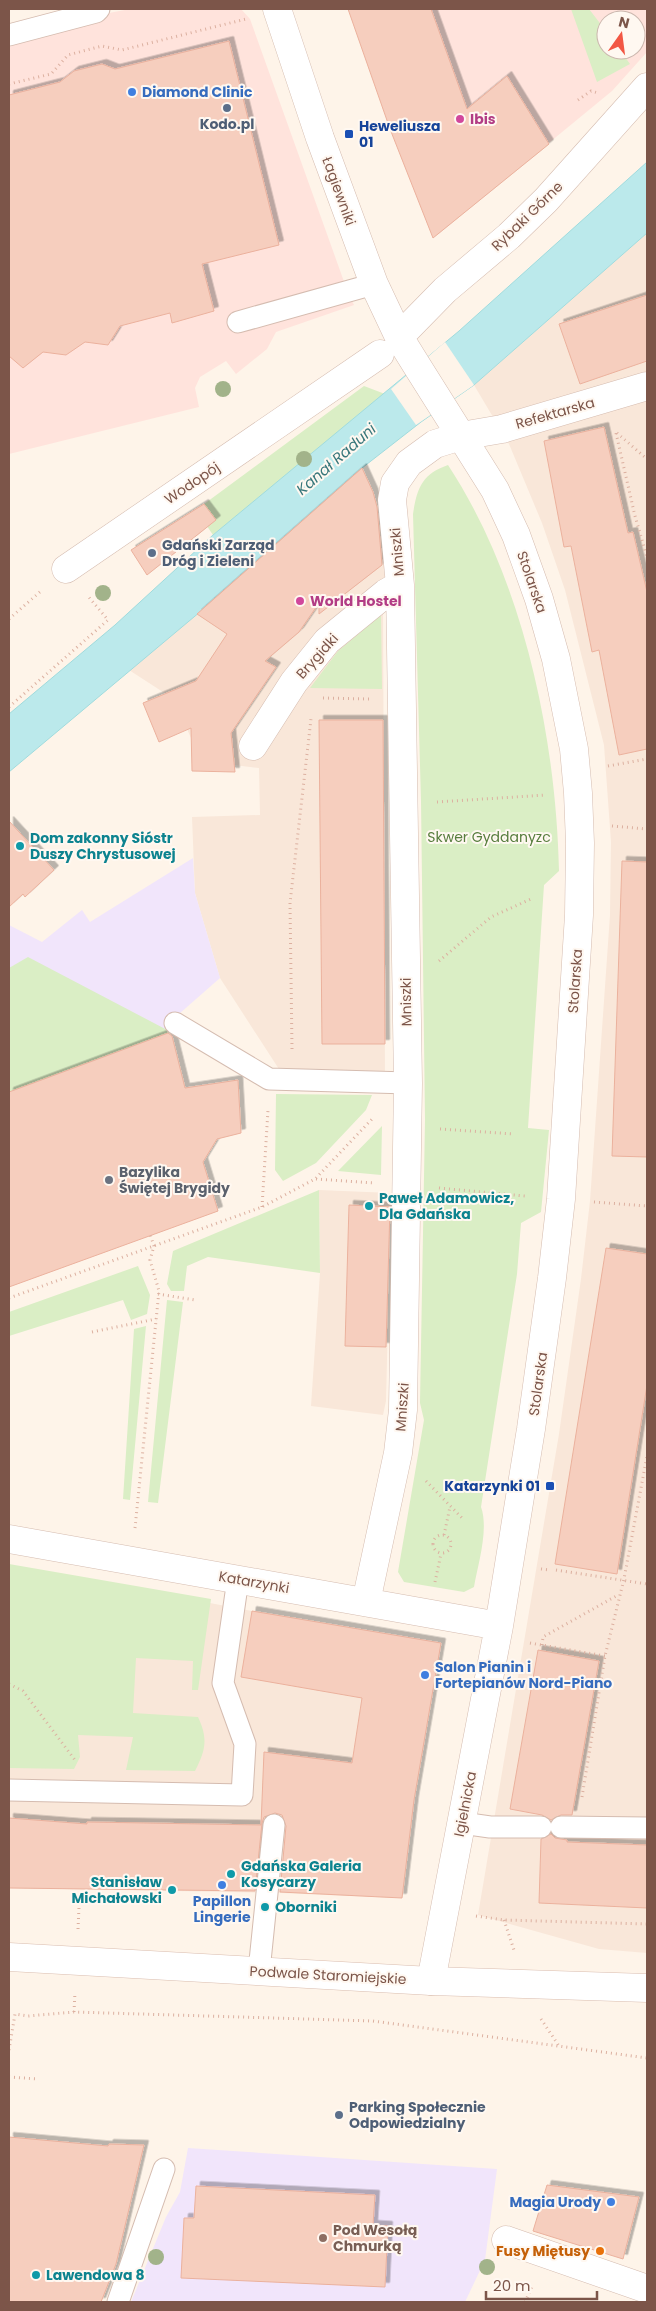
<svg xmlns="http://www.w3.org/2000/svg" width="656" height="2311" font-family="Poppins,sans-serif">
  <defs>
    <filter id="shadow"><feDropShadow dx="4.5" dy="-4.5" stdDeviation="0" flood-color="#0004"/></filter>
  </defs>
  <rect width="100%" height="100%" fill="#fef4e9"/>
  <!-- residential -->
  <path fill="#f9e7d9" d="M 647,233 L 647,1953 L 599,1949 L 478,1915 L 559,1434 L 581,1279 L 590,1201 L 610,915 L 611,842 L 604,745 L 565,590 L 542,523 L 509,444 L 474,385 Z
    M 362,468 L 373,492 L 391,559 L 383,604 L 385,1083 L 286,1080 L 220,978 L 195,893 L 192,817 L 260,815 L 259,768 L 234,765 L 231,733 L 191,738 L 170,692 L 166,694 L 129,670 L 213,601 Z
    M 319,1190 L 391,1193 L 386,1401 L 383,1415 L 311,1406 L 320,1273 Z
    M 9,1565 L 252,1611 L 441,1643 L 415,1794 L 402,1892 L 396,1898 L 281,1893 L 9,1888 Z"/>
  <!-- commercial -->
  <path fill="#ffe3dc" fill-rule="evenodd" d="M 130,9 L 241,9 L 250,19 L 347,290 L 354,305 L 276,332 L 267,349 L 236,374 L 226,361 L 200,377 L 195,388 L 199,407 L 9,454 L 9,32 Z
    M 348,9 L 647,9 L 647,52 L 612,91 L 433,238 L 390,129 ZM 606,20 L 636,20 L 636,50 L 606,50 Z"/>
  <!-- education -->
  <path fill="#f1e5fb" d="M 193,858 L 195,893 L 220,978 L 179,1014 L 171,1032 L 9,1092 L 9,925 L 42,942 L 82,910 L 90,922 Z
    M 188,2148 L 497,2169 L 485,2260 L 465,2302 L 131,2302 L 166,2217 L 180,2192 Z"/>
  <!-- green -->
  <path fill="#daeec5" d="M 571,9 L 589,9 L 606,31 L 606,50 L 620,50 L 630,64 L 597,82 Z
    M 364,386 L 385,394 L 213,535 L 196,510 Z
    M 448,465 C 523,579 556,736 559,871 L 544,885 L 528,1128 L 549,1130 L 541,1212 L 521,1223 L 517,1274 L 481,1507 C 489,1529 478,1564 474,1587 L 464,1592 L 404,1582 L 398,1572 L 424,1420 L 420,1403 L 425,1120 L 421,801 L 413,514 C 417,488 422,474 448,465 Z
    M 381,615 L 382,689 L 310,688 L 338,651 Z
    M 28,957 L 171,1032 L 9,1092 L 9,968 Z
    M 276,1094 L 372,1095 L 366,1110 L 316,1163 L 283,1181 L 275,1170 Z
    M 382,1126 L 381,1175 L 338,1171 Z
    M 319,1190 L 320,1273 L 208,1257 L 187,1266 L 184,1291 L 171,1291 L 167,1284 L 173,1251 Z
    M 138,1266 L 150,1295 L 147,1314 L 131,1320 L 123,1300 L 9,1336 L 9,1312 Z
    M 167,1300 L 183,1302 L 158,1503 L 148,1502 Z
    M 146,1326 L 130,1500 L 123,1499 L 134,1329 Z
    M 9,1564 L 211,1599 L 198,1690 L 192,1690 L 193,1661 L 136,1658 L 133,1713 L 198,1717 C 208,1738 206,1750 195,1771 L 126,1770 L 133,1737 L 78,1735 L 80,1757 L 74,1769 L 9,1768 Z"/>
  <!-- water -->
  <path fill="#bbe9eb" stroke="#a0dbdd" d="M 647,162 L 647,233 L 474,385 L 421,422 L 362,468 L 213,601 L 9,772 L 9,714 L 115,625 L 213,535 L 459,331 Z"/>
  <!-- pier -->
  <path fill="#fef4e9" d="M 445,342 L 474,385 L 416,425 L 391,389 Z"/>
  <!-- building -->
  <path fill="#f6cebe" stroke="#ebb19d" filter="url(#shadow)" d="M 348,9 L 431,9 L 467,109 L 507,76 L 549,144 L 433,238 L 390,129 Z
    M 229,41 L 279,245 L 202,264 L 214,311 L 172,323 L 170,313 L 120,326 L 108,345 L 85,342 L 66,355 L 43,352 L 23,368 L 9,356 L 9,95 L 60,82 L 74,71 L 102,64 L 115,69 Z
    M 647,295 L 647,361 L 580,384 L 559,324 Z
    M 604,427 L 628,533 L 633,532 L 647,592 L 647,749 L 619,755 L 599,650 L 592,652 L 571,546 L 564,547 L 544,441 Z
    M 362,468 L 373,492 L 377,507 L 382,565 L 319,614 L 319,603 L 299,632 L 265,661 L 276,667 L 231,733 L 235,772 L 192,771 L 191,728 L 159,742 L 143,703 L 196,681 L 227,634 L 197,614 Z
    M 204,504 L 216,520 L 147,575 L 131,550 Z
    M 319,720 L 383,720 L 385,1044 L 322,1044 Z
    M 9,821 L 54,870 L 25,897 L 23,894 L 9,907 Z
    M 622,861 L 647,862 L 647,1157 L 612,1156 Z
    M 168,1033 L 172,1036 L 185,1088 L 238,1080 L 241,1133 L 217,1139 L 203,1162 L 218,1211 L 9,1287 L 9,1092 Z
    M 349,1205 L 390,1207 L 386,1347 L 345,1346 Z
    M 606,1248 L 647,1254 L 647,1385 L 617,1574 L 555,1564 Z
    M 252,1611 L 441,1643 L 414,1800 L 402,1898 L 280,1892 L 286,1826 L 282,1815 L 275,1813 L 264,1817 L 262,1823 L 255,1891 L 9,1888 L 9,1818 L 87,1824 L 87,1822 L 261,1825 L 264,1752 L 352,1763 L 362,1698 L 241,1677 Z
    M 538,1650 L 599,1661 L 572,1815 L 561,1815 L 551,1820 L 542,1815 L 510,1809 Z
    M 551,1834 L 555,1838 L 567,1840 L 567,1842 L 647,1845 L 647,1908 L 539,1903 L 541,1839 Z
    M 9,2137 L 108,2146 L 109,2144 L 144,2145 L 116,2264 L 101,2302 L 9,2302 Z
    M 547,2185 L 639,2197 L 623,2259 L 533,2231 Z
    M 196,2186 L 375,2195 L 373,2225 L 388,2226 L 385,2287 L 181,2278 L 184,2218 L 194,2218 Z"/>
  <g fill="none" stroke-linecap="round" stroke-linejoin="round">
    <defs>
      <path id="lane" d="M 9,35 L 96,12 L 99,9
        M 238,322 L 374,284
        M 175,1023 L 269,1079 L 408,1083
        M 9,1790 L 242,1795 L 245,1744 L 223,1683 L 238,1579
        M 462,1823 L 490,1827 L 541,1827
        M 561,1827 L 647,1828
        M 259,1971 L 274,1825
        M 118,2302 L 164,2169"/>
      <path id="street" d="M 277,9 L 320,138 L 374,284 L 399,337 L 417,366 L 495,490 L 516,535 L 539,599 L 556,659 L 574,749 L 578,793 L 580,843 L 579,915 L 561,1199 L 552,1278 L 531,1429 L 499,1626 L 431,1981
        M 399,337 L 445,290 L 509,236 L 546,200 L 647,87
        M 66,569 L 380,354
        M 253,746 L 294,682 L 327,641 L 386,593 L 400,585
        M 9,1539 L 499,1626
        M 366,1602 L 398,1453 L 403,1410 L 408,1083 L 400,585 L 392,500 L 395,483 L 409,463 L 435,444 L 461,436 L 502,429 L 647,386
        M 506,2240 L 647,2289"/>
      <path id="secondary" d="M 9,1957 L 431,1981 L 647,1988"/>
    </defs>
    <!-- lane casing -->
    <use href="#lane" stroke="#d5bcb0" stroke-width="23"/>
    <!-- street casing -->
    <use href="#street" stroke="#d5bcb0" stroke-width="29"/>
    <!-- secondary casing -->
    <use href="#secondary" stroke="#dabdaf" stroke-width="29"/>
    <!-- path -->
    <path stroke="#dcb0a0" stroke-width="3" stroke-dasharray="1 4" stroke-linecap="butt" d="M 9,84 L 51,74 L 68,55 L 102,46 L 122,50 L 246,19
      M 578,100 L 591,91 L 598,93
      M 616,433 L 635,516 L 647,557
      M 617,433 L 647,459
      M 9,619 L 41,591
      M 323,698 L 369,699
      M 9,707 L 108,620 L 87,595
      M 608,766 L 647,759
      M 437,802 L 546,795
      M 612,826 L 647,829
      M 439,961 L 491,917 L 531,899
      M 292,1049 L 290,903 L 311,719
      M 440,1129 L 514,1134
      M 316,1179 L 374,1183
      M 439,1188 L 525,1196
      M 594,1202 L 647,1206
      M 262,1207 L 268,1110
      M 158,1294 L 195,1300
      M 9,1298 L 262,1207 L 315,1179 L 374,1117
      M 92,1332 L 156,1319
      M 426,1481 L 464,1520
      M 135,1528 L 159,1291 L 150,1260 L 154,1246 L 150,1234
      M433 1544a9 9 0 1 1 18 0a9 9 0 1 1-18 0Z
      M 444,1535 L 450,1507
      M 541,1569 L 550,1570
      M 556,1570 L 647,1584
      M 435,1582 L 441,1554
      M 530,1643 L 605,1656
      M 542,1645 L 543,1637 L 618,1595
      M 9,1684 L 23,1691 L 75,1760
      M 582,1797 L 605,1656 L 624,1579 L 647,1456
      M 476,1916 L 504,1920 L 647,1924
      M 504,1920 L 514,1950
      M 78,1929 L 79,1907
      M 74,2012 L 75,1992
      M 541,2019 L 559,2046
      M 9,2050 L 15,2014 L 28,2016 L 74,2012 L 373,2021 L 647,2058
      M 9,2077 L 38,2079
      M 525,2302 L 533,2284"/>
    <!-- lane -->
    <use href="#lane" stroke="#fff" stroke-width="21"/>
    <!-- street -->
    <use href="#street" stroke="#fff" stroke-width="28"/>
    <!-- secondary -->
    <use href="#secondary" stroke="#fff" stroke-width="28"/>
  </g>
  <!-- trees -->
  <g fill="#a2b38a">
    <circle cx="223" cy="389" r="8"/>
    <circle cx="304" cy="459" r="8"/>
    <circle cx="103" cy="593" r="8"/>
    <circle cx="156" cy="2257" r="8"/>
    <circle cx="487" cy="2267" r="8"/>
  </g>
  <!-- markers -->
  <g fill="#3f7fe0" stroke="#fff8f1" stroke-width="2">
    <circle cx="132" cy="92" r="5"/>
    <circle cx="425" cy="1675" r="5"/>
    <circle cx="222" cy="1885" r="5"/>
    <circle cx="611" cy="2202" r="5"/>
  </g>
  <g fill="#5c6f8a" stroke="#fff8f1" stroke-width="2">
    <circle cx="227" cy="108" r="5"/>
    <circle cx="152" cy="553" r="5"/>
    <circle cx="339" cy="2115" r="5"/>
  </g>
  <g fill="#d1479c" stroke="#fff8f1" stroke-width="2">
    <circle cx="460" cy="119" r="5"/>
    <circle cx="300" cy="601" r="5"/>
  </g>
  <g fill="#1a4fb4" stroke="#fff8f1" stroke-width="2">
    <rect x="344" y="129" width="10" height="10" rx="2.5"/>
    <rect x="545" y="1481" width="10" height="10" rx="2.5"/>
  </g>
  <g fill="#0f9aa8" stroke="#fff8f1" stroke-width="2">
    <circle cx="20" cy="846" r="5"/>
    <circle cx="369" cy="1206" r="5"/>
    <circle cx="231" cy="1874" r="5"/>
    <circle cx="172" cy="1890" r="5"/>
    <circle cx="265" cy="1907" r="5"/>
    <circle cx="36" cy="2275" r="5"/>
  </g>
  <circle fill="#6b7280" stroke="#fff8f1" stroke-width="2" cx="109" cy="1180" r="5"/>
  <circle fill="#8d6e63" stroke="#fff8f1" stroke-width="2" cx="323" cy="2238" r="5"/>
  <circle fill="#e8710a" stroke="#fff8f1" stroke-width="2" cx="600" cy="2251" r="5"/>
  <g text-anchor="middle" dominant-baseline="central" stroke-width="4" stroke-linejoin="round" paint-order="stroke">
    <!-- shop labels -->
    <g font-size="14" font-weight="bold" fill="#366cbe" stroke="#fff8f1" text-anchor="start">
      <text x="142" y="92">Diamond Clinic</text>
      <text x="435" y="1667">Salon Pianin i<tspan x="435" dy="16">Fortepianów Nord-Piano</tspan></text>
      <text x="222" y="1901" text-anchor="middle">Papillon<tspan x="222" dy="16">Lingerie</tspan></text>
      <text x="601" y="2202" text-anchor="end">Magia Urody</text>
    </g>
    <!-- hotel labels -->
    <g font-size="14" font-weight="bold" fill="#b23c85" stroke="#fff8f1" text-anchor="start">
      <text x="470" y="119">Ibis</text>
      <text x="310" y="601">World Hostel</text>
    </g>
    <!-- service labels -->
    <g font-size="14" font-weight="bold" fill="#4e5e75" stroke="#fff8f1" text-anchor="start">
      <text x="227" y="124" text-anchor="middle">Kodo.pl</text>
      <text x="162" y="545">Gdański Zarząd<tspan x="162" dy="16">Dróg i Zieleni</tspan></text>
      <text x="349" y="2107">Parking Społecznie<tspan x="349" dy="16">Odpowiedzialny</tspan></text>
    </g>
    <!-- transit labels -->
    <g font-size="14" font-weight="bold" fill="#164399" stroke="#fff8f1" text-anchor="start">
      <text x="359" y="126">Heweliusza<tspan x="359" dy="16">01</tspan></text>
      <text x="540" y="1486" text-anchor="end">Katarzynki 01</text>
    </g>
    <!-- street labels -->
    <g font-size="14" fill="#7c5549" stroke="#fff8f1">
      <text transform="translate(339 191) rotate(70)">Łagiewniki</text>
      <text transform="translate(527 216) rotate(-44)">Rybaki Górne</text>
      <text transform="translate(555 413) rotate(-16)">Refektarska</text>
      <text transform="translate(192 483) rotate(-34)">Wodopój</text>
      <text transform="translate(397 552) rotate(-95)">Mniszki</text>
      <text transform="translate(532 582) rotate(71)">Stolarska</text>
      <text transform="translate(317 656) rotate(-48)">Brygidki</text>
      <text transform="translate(575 981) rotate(-86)">Stolarska</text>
      <text transform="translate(406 1002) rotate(-91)">Mniszki</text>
      <text transform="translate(538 1384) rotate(-82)">Stolarska</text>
      <text transform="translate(402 1407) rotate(-86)">Mniszki</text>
      <text transform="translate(254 1582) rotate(10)">Katarzynki</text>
      <text transform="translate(465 1804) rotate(-79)">Igielnicka</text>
      <text transform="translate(328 1975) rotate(3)">Podwale Staromiejskie</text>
    </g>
    <!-- park labels -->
    <g font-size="14" fill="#577d3d" stroke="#fff8f1">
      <text x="489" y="837">Skwer Gyddanyzc</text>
    </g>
    <!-- culture labels -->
    <g font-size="14" font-weight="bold" fill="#0d838f" stroke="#fff8f1" text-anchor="start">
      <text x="30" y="838">Dom zakonny Sióstr<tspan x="30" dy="16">Duszy Chrystusowej</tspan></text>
      <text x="379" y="1198">Paweł Adamowicz,<tspan x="379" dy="16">Dla Gdańska</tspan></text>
      <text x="241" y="1866">Gdańska Galeria<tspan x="241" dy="16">Kosycarzy</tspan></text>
      <text x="162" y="1882" text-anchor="end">Stanisław<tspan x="162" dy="16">Michałowski</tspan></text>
      <text x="275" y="1907">Oborniki</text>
      <text x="46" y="2275">Lawendowa 8</text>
    </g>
    <!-- worship labels -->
    <g font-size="14" font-weight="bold" fill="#5b616d" stroke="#fff8f1" text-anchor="start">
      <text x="119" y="1172">Bazylika<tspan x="119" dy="16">Świętej Brygidy</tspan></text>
    </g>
    <!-- education labels -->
    <g font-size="14" font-weight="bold" fill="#785e54" stroke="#fff8f1" text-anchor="start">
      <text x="333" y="2230">Pod Wesołą<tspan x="333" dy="16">Chmurką</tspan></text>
    </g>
    <!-- food labels -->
    <g font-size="14" font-weight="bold" fill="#c56008" stroke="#fff8f1" text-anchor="end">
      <text x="590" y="2251">Fusy Miętusy</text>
    </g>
    <!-- water labels -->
    <g font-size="15" font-style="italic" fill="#38777b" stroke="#fff8f1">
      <text transform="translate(336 459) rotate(-41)">Kanał Raduni</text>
    </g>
  </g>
  <!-- border -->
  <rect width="656" height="2311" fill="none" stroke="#7c5549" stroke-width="20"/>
  <!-- north arrow -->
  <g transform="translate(621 35) rotate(14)"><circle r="24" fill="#fff8f1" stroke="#cbb7ae"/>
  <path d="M0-4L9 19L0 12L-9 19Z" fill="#f25744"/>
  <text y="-8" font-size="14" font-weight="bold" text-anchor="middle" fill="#7c5549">N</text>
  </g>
  <!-- scale -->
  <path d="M486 2291v8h111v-8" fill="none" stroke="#7c5549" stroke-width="2.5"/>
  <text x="493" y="2291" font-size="15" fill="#7c5549" stroke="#fff8f1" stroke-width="4" paint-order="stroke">20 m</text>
</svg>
